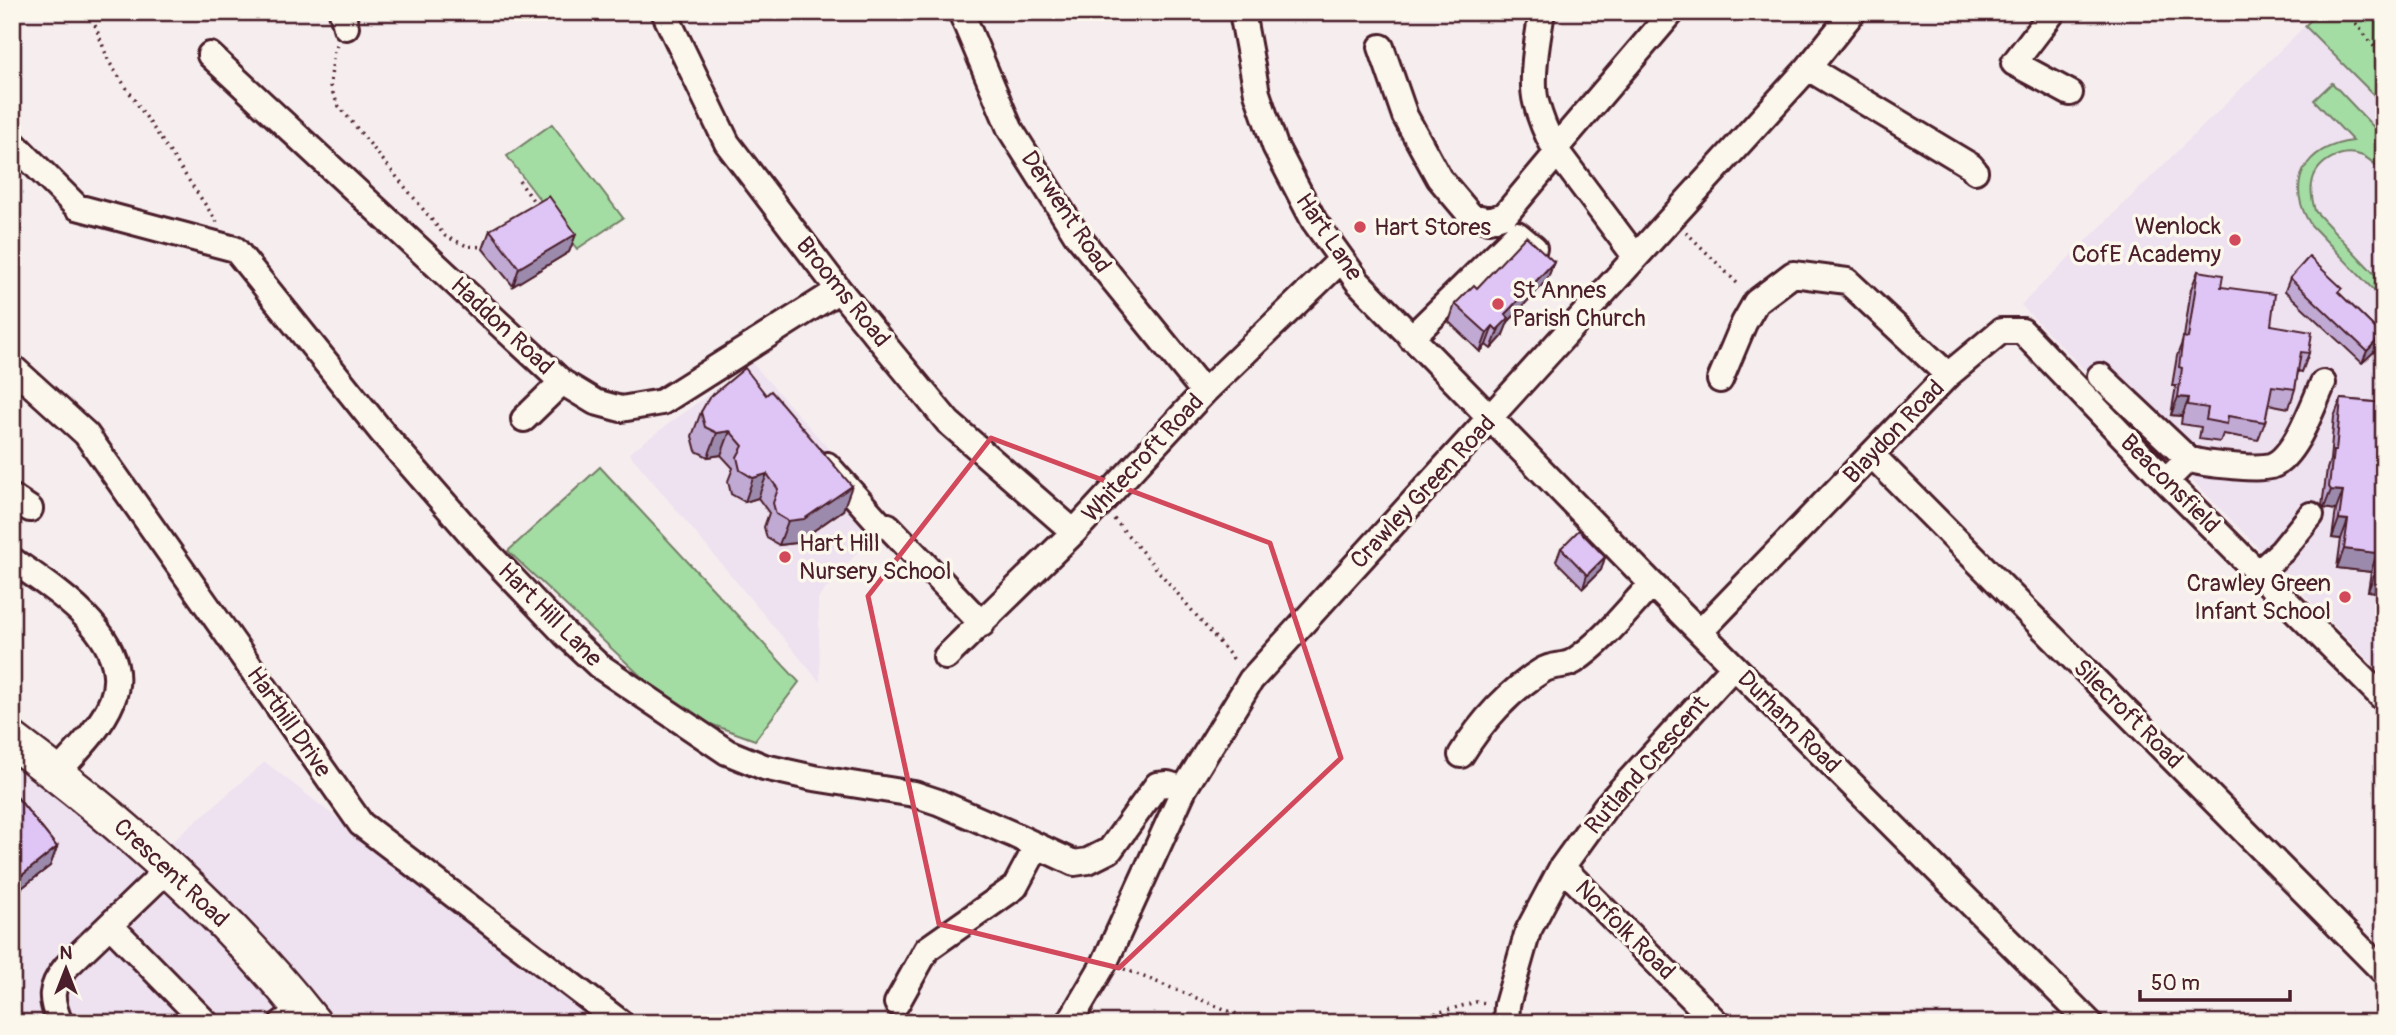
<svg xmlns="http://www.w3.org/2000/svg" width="2396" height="1035" font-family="Pangolin,sans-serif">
  <rect width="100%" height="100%" fill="#f5edee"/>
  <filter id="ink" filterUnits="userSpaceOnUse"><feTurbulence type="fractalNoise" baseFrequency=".0143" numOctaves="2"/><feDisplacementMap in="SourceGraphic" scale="14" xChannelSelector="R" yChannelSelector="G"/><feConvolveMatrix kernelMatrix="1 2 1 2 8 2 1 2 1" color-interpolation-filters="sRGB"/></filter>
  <g filter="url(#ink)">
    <!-- built -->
    <path fill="#eee1f0" d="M 2305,26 L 2384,105 L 2384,676 L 2021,305 Z
      M 752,363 L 888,516 L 818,598 L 820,682 L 629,453 Z
      M 265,762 L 598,1023 L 12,1023 L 12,764 L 51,792 L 142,868 Z"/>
    <!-- green -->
    <path fill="#a3dda3" stroke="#767e67" stroke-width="2" d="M 2318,12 L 2384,12 L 2384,105 L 2305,26 Z
      M 2332,83 L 2384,138 L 2384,174 C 2377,167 2372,160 2363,156 C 2342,147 2315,162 2312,184 C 2310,193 2313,202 2315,211 L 2384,284 L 2384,301 L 2311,225 C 2284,184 2305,146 2353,141 L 2314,100 Z
      M 552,124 L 623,218 L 577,249 L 507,156 Z
      M 600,467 L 799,682 L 755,740 L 680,713 L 508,551 Z"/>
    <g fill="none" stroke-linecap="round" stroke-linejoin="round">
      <defs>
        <path id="minor" d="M 342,12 L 346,27
          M 664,12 L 727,143 L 839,290 L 948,422 L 1074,532
          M 961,12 L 1010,129 L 1076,234 L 1204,392
          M 1242,12 L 1257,93 L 1275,146 L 1314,221 L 1358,282 L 1652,584 L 2090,1023
          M 1542,12 C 1538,36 1530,79 1536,102 C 1540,118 1547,135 1555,149 L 1635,256
          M 2053,12 L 2014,63 L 2070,93
          M 1381,47 L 1405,116 L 1439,178 L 1471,216 L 1489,220 L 1505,215 L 1557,153
          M 210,55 L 562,382 L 595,402 L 621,409 L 662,402 L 839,290
          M 1808,68 L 1971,166 L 1975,171
          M 12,142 L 77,207 L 235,249 L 381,431 L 486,551 L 565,634 L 598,665 L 727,752 L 764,767 L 814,778 L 914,794 L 938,802 L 1012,834 L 1074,863 L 1088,861 L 1110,850 L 1157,785 L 1168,784 L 1184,789
          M 1555,149 L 1672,12
          M 1411,338 L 1517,234 L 1534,248
          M 12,367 L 86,434 L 361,824 L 621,1023
          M 1948,375 L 2001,331 L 2022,331 L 2166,481 L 2384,699
          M 2100,376 L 2188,459
          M 524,419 L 562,382
          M 1872,455 L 2384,972
          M 827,465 L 880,524 L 888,526 L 982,624
          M 2166,481 L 2188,459 C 2203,464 2217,465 2232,466 C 2244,467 2258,469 2271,466 C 2295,458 2313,405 2323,383
          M 12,497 L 30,509
          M 12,560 C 54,589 136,639 112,701 C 101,728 76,752 57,773
          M 2258,573 L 2282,551 L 2311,515
          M 1700,632 L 1948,375 L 1847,281 L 1793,274 L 1756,302 L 1744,323 L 1720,380
          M 946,657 L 1074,532 L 1204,392 L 1341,260
          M 1461,755 C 1481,722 1510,690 1543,670 C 1553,664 1565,667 1574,661 C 1604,641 1627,610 1652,584
          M 1562,867 L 1717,1023
          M 110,925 L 206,1023
          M 897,1003 L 927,949 L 1015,887 L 1037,846
          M 60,1023 C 50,999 49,988 66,967 L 169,868
          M 282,1023 L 302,1009
          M 1069,1023 L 1105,962 L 1184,789 L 1251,680 L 1808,68 L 1853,12
          M 1506,1023 L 1507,1005 L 1528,931 L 1562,867 L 1606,806 L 1734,666"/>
        <path id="highway" d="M 12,740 C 123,823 227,914 313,1023"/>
      </defs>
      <!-- minor casing -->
      <use href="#minor" stroke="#4a1f2b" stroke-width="30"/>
      <!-- highway casing -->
      <use href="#highway" stroke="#4a1f2b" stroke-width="40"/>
      <!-- path -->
      <path stroke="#4a1f2b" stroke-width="3.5" stroke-dasharray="2 5" stroke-linecap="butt" d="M 90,12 L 109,62 L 217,222
        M 2347,12 L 2384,59
        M 337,45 L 334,50 L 330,86 L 338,105 L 445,236 L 467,246 L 486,247
        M 519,181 L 538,207
        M 1686,232 L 1740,286
        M 1114,519 L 1236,662
        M 1124,969 L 1259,1023
        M 1401,1023 L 1476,1002 L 1487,1003"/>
      <!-- minor -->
      <use href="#minor" stroke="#fbf7ec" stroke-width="24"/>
      <!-- highway -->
      <use href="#highway" stroke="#fbf7ec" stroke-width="35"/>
    </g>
    <!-- wall -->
    <path fill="#c0a9d3" stroke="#4a1f2b" stroke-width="2" d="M 490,230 L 576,234 L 569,252 L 513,286 L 483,249 Z
      M 1554,262 L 1547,280 L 1508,322 L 1502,337 L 1491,349 L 1486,345 L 1480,352 L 1449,322 L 1455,304 L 1477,288 Z
      M 2198,271 L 2221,287 L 2309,353 L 2302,372 L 2298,371 L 2295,389 L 2289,408 L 2268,404 L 2265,422 L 2258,440 L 2223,434 L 2220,442 L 2199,439 L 2201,427 L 2181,424 L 2182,416 L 2171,415 L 2176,386 L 2172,386 L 2177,356 L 2184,337 L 2191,289 Z
      M 2290,278 L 2340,294 L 2382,335 L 2378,348 L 2362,363 L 2285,291 Z
      M 2341,399 L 2384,403 L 2384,593 L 2368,591 L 2371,572 L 2337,568 L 2341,539 L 2332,538 L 2336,510 L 2324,508 L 2322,506 L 2327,469 L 2330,460 L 2334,417 Z
      M 701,412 L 843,510 L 796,543 L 779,545 L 767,538 L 764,527 L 769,513 L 758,498 L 745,502 L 731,494 L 728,481 L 733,468 L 721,455 L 708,457 L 696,451 L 692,436 Z
      M 1561,548 L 1605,557 L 1601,570 L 1583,588 L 1556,561 Z
      M 12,791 L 57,847 L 50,866 L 14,894 L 12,892 Z"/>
    <!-- shaded-wall -->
    <path fill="#9c8aac" stroke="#4a1f2b" stroke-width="2" d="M 576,234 L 569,252 L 513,286 L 519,268 Z
      M 1554,262 L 1547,280 L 1508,322 L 1502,337 L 1491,349 L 1505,314 Z
      M 1493,326 L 1486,345 L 1480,352 L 1487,333 Z
      M 2382,335 L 2378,348 L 2362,363 L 2367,351 Z
      M 2178,397 L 2189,398 L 2182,416 L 2171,415 Z
      M 730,431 L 721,455 L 708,457 L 717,433 Z
      M 767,474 L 758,498 L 745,502 L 753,478 Z
      M 852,486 L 843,510 L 796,543 L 779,545 L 788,521 Z
      M 2331,490 L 2343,491 L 2336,510 L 2324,508 Z
      M 2339,519 L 2348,520 L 2341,539 L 2332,538 Z
      M 2344,549 L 2377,553 L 2371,572 L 2337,568 Z
      M 1605,557 L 1601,570 L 1583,588 L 1587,575 Z
      M 2375,573 L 2384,574 L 2384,593 L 2368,591 Z
      M 57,847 L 50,866 L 14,894 L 21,876 Z"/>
    <!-- building -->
    <path fill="#dfc5f5" stroke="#4a1f2b" stroke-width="2" d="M 549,196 L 576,234 L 519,268 L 490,230 Z
      M 1526,236 L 1554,262 L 1505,314 L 1509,318 L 1497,330 L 1493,326 L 1487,333 L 1455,304 L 1474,285 L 1477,288 Z
      M 2309,257 L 2342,288 L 2338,292 L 2382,335 L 2367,351 L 2290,278 Z
      M 2198,271 L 2223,275 L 2221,287 L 2275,294 L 2271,325 L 2312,332 L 2309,353 L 2301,352 L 2295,389 L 2272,386 L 2265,422 L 2228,416 L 2227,424 L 2206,420 L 2208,408 L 2188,405 L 2189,398 L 2178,397 L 2182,368 L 2179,367 L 2183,337 L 2188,338 Z
      M 745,368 L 766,395 L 771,391 L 852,486 L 804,519 L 788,521 L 776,514 L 773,503 L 778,489 L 767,474 L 753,478 L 740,470 L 737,457 L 743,446 L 730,431 L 717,433 L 705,427 L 701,412 L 709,398 Z
      M 2341,399 L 2384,403 L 2384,574 L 2375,573 L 2377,553 L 2344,549 L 2348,520 L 2339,519 L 2343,491 L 2331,490 L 2329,487 L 2333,451 L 2336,451 Z
      M 1579,530 L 1605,557 L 1587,575 L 1561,548 Z
      M 12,791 L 57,847 L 21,876 L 12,865 Z"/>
  </g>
  <!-- marked area -->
  <path fill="none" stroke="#d1495b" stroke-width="5" stroke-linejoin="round" d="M 991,438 L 1270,543 L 1341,758 L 1119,968 L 939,924 L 868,596 Z"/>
  <!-- markers -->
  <g fill="#d1495b" stroke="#fbf7ec" stroke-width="2.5">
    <circle cx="1360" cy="227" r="7"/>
    <circle cx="2235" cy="240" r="7"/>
    <circle cx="1498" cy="304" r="7"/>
    <circle cx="785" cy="557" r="7"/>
    <circle cx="2345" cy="597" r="7"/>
  </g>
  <g text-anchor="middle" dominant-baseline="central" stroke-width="7" stroke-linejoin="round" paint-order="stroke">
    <!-- street labels -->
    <g font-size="24" fill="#4a1f2b" stroke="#fbf7ec">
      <text transform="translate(1066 212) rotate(56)">Derwent Road</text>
      <text transform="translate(1329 237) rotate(56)">Hart Lane</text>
      <text transform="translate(843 292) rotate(51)">Brooms Road</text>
      <text transform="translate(502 326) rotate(43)">Haddon Road</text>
      <text transform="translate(1894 432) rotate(-46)">Blaydon Road</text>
      <text transform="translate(1143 458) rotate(-47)">Whitecroft Road</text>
      <text transform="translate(2170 484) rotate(45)">Beaconsfield</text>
      <text transform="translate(1423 492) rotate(-47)">Crawley Green Road</text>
      <text transform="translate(550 615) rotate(45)">Hart Hill Lane</text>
      <text transform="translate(2128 714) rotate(45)">Silecroft Road</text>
      <text transform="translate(289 722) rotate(55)">Harthill Drive</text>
      <text transform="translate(1789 722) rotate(45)">Durham Road</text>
      <text transform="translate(1647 765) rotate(-49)">Rutland Crescent</text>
      <text transform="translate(171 873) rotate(43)">Crescent Road</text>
      <text transform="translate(1625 930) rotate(45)">Norfolk Road</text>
    </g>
    <!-- poi labels -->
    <g font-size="24" fill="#4a1f2b" stroke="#fbf7ec" text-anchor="start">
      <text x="2221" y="226" text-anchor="end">Wenlock<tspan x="2221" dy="28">CofE Academy</tspan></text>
      <text x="1374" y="227">Hart Stores</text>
      <text x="1512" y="290">St Annes<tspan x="1512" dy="28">Parish Church</tspan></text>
      <text x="799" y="543">Hart Hill<tspan x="799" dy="28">Nursery School</tspan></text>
      <text x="2331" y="583" text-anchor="end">Crawley Green<tspan x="2331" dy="28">Infant School</tspan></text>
    </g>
  </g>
  <!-- margin -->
  <rect width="2396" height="1035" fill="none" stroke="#fbf7ec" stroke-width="42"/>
  <rect x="21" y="21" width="2354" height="993" fill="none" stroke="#4a1f2b" stroke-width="2.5" filter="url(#ink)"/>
  <!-- north arrow -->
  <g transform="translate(66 969)" stroke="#fbf7ec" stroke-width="5" paint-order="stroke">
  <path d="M0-5L12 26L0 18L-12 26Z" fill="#4a1f2b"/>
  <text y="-10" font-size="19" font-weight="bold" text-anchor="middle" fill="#4a1f2b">N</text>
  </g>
  <!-- scale -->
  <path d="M2140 990v10h150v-10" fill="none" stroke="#4a1f2b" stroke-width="3.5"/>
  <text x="2151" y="990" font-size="21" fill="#4a1f2b" stroke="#fbf7ec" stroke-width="5" paint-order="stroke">50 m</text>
</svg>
